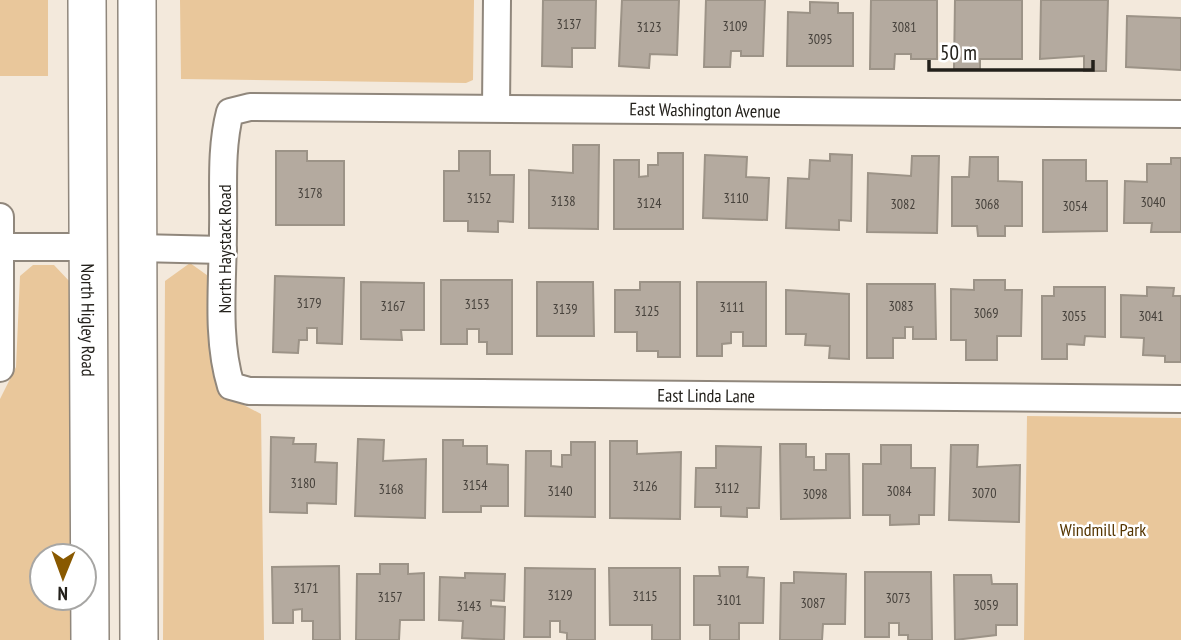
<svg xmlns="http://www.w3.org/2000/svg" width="1181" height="640" font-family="'PT Sans Narrow',sans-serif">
  <rect width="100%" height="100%" fill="#f3e9dc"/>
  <!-- green -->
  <path fill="#e9c79b" d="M 0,0 L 48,0 L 48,76 L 0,76 Z
    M 180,0 L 474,0 L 473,80 L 466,83 L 181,79 Z
    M 190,263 L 211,278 L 213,375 L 221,393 L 261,414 L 264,640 L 163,640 L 165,281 Z
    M 33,265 L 54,265 L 71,283 L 70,556 L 42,556 L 42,598 L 70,598 L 70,640 L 0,640 L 0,399 L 16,367 L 20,276 Z
    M 1027,416 L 1181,418 L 1181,640 L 1024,640 Z"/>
  <!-- building -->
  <path fill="#b4aa9f" stroke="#9c9387" stroke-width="2" d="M 543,0 L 596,0 L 595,48 L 572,48 L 572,67 L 542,66 Z
    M 622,0 L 679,0 L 677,55 L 650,54 L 649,68 L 619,66 Z
    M 706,0 L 765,0 L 763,56 L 741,56 L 741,51 L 731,51 L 730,67 L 704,67 Z
    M 871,0 L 937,0 L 937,59 L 911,59 L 911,54 L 895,54 L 894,69 L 870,69 Z
    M 955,0 L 1022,0 L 1022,59 L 980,59 L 980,69 L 954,69 Z
    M 1041,0 L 1108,0 L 1106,71 L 1084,71 L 1084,56 L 1040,59 Z
    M 810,2 L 838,3 L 838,13 L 853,13 L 853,66 L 787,66 L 788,12 L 810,13 Z
    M 1127,16 L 1181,18 L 1181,70 L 1126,67 Z
    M 573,145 L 599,145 L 598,229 L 529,228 L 529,170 L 573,173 Z
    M 276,151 L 307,151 L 307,161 L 344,161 L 344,225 L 276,225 Z
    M 459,151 L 490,151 L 490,175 L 514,175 L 513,222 L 498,221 L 498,232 L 468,231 L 468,221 L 444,221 L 444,171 L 459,171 Z
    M 658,153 L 683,153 L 683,229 L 614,229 L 614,160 L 639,160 L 639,177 L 648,176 L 648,165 L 658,165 Z
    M 830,154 L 852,155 L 851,221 L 839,220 L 839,230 L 786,228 L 788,178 L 809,179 L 810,160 L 830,161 Z
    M 705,155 L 747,157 L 746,177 L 769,178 L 767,220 L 703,218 Z
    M 912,156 L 939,156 L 937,233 L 867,232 L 868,173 L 911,176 Z
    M 970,157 L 998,157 L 998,181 L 1022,182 L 1022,226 L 1005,226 L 1005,236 L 978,236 L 977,226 L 952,226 L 952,177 L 969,177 Z
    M 1171,158 L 1181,158 L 1181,232 L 1151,232 L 1152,223 L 1124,223 L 1125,181 L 1147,182 L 1147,164 L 1171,164 Z
    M 1043,160 L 1086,160 L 1086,181 L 1107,181 L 1107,231 L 1043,232 Z
    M 275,276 L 344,278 L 342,344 L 317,343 L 317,328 L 307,328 L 307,340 L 299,340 L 298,353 L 273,352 Z
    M 441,280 L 512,280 L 512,354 L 487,354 L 487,342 L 479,342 L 479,329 L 467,329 L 467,344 L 441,344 Z
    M 974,280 L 1005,280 L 1005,290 L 1022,290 L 1021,336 L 997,336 L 997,360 L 966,360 L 966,340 L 951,340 L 951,289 L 974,290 Z
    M 361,282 L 424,283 L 424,330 L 401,330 L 402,340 L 361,339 Z
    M 537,282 L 593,282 L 594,336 L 537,336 Z
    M 640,282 L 680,282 L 680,357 L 658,357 L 658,351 L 637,351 L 637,332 L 615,332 L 615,290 L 640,290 Z
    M 697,282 L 766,282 L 766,346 L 743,346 L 743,332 L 731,332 L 731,343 L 722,344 L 722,356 L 697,356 Z
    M 867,284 L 935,284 L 936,339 L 913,339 L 913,327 L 905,327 L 905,338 L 893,338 L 893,358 L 867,358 Z
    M 1054,287 L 1105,287 L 1105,337 L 1085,336 L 1084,345 L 1067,344 L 1067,359 L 1042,359 L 1042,296 L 1054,296 Z
    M 1147,287 L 1174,288 L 1173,296 L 1181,296 L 1181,362 L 1165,362 L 1165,356 L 1143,355 L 1144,338 L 1121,337 L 1121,295 L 1147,296 Z
    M 786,290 L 849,294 L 849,359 L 829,358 L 830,346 L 805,345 L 806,334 L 786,334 Z
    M 271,437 L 294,438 L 293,444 L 316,444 L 315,462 L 337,463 L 336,504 L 307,503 L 307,513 L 270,512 Z
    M 358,439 L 384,440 L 383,461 L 426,459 L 425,518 L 355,516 Z
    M 443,440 L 463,440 L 463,446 L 487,446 L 487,464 L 508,465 L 508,506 L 481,506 L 481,512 L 443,512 Z
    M 610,441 L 637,441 L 637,454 L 681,452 L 680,519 L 610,518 Z
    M 571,442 L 595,442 L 595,517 L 525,516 L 526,451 L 551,451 L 551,466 L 562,467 L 562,455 L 571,455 Z
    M 780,444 L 806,444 L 806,457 L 814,457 L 814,470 L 826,470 L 826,454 L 849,454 L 850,518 L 781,519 Z
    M 881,445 L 911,445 L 911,468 L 935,468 L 934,515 L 919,515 L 919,524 L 890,525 L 890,515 L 863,515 L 863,464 L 881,464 Z
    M 951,445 L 978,445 L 977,467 L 1020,465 L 1019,522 L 949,520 Z
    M 716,446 L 761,447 L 759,508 L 747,508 L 747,517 L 721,516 L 721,507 L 695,507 L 696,468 L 716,468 Z
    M 380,564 L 408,564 L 408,574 L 424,573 L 424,620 L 400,620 L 399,640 L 356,640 L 357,574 L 380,574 Z
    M 339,566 L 340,640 L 313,640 L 313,621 L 302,621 L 302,609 L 293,610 L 293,623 L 273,623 L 272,567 Z
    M 719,567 L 748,567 L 747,577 L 764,578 L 763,623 L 739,623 L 739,640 L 710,640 L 710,625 L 694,625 L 694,576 L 720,576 Z
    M 525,568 L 595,569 L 595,640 L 567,640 L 567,633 L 560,632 L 560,621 L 550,621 L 550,637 L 524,637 Z
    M 609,568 L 680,568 L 680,640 L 652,640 L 652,625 L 610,625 Z
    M 794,572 L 846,574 L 845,624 L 823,624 L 822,640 L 780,640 L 781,583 L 794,583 Z
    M 865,572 L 931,572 L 932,640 L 908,640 L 908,635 L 899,635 L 899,623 L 889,623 L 889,637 L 865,637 Z
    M 465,573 L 505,574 L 504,601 L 491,600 L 491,606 L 505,607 L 504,640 L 462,638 L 463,621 L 439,620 L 440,577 L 465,578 Z
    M 954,575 L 991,575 L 992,584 L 1017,584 L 1017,625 L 996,625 L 996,635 L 955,640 Z"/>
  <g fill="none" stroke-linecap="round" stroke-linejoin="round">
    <defs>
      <g id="street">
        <path d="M 496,108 L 497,0"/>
        <path id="s1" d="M 1181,114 L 250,107 L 230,112 C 220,150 224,191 223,230 C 223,281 216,338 231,386 L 249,391 L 1181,399"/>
        <path d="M 0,217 L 0,368"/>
        <path d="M 0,247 L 88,247"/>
        <path d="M 138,248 L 223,250"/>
      </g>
      <g id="secondary">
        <path id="s2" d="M 87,0 L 90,640"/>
        <path d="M 137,0 L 139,640"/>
      </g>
    </defs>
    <!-- street casing -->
    <use href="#street" stroke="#90877c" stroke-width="30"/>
    <!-- secondary casing -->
    <use href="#secondary" stroke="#90877c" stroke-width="40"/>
    <!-- street -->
    <use href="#street" stroke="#fff" stroke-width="26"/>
    <!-- secondary -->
    <use href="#secondary" stroke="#fff" stroke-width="37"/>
  </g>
  <g text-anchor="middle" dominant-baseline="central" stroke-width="5" stroke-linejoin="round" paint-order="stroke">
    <!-- number labels -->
    <g font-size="14" fill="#47423c">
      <text x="569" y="24">3137</text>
      <text x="735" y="26">3109</text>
      <text x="649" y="27">3123</text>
      <text x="904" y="27">3081</text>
      <text x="820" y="39">3095</text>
      <text x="310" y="193">3178</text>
      <text x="479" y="198">3152</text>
      <text x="736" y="198">3110</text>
      <text x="563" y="201">3138</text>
      <text x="1153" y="202">3040</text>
      <text x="649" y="203">3124</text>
      <text x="903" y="204">3082</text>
      <text x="987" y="204">3068</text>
      <text x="1075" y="206">3054</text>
      <text x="309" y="303">3179</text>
      <text x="477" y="304">3153</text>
      <text x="393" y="306">3167</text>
      <text x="901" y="306">3083</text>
      <text x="732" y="307">3111</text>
      <text x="565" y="309">3139</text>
      <text x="647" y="311">3125</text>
      <text x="986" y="313">3069</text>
      <text x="1074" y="316">3055</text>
      <text x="1151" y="316">3041</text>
      <text x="303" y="483">3180</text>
      <text x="475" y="485">3154</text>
      <text x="645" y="486">3126</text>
      <text x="727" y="488">3112</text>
      <text x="391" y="489">3168</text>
      <text x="560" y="491">3140</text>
      <text x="899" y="491">3084</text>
      <text x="984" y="493">3070</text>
      <text x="815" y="494">3098</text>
      <text x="306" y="588">3171</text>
      <text x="560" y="595">3129</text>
      <text x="645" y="596">3115</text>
      <text x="390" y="597">3157</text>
      <text x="898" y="598">3073</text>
      <text x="729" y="600">3101</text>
      <text x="813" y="603">3087</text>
      <text x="986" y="605">3059</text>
      <text x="469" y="606">3143</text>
    </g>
    <!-- street labels -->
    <g font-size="18" fill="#23201b" stroke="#fff">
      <text transform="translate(705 110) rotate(1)">East Washington Avenue</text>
      <text transform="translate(224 249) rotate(-90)">North Haystack Road</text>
      <text stroke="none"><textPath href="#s2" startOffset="320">North Higley Road</textPath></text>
      <text stroke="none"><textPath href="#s1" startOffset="1703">East Linda Lane</textPath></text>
    </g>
    <!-- park labels -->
    <g font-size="18" fill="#553500" stroke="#fff">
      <text x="1103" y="529">Windmill Park</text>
    </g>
  </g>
  <!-- north arrow -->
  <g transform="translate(63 577) rotate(181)"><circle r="33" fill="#ffffff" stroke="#a7a6a4" stroke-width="2"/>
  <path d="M0-5L12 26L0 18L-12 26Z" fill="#895900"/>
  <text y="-10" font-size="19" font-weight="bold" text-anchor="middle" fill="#23201b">N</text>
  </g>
  <!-- scale -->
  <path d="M929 60v10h164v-10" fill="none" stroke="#23201b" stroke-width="3.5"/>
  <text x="940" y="60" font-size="21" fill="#23201b" stroke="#ffffff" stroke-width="5" paint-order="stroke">50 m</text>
</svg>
